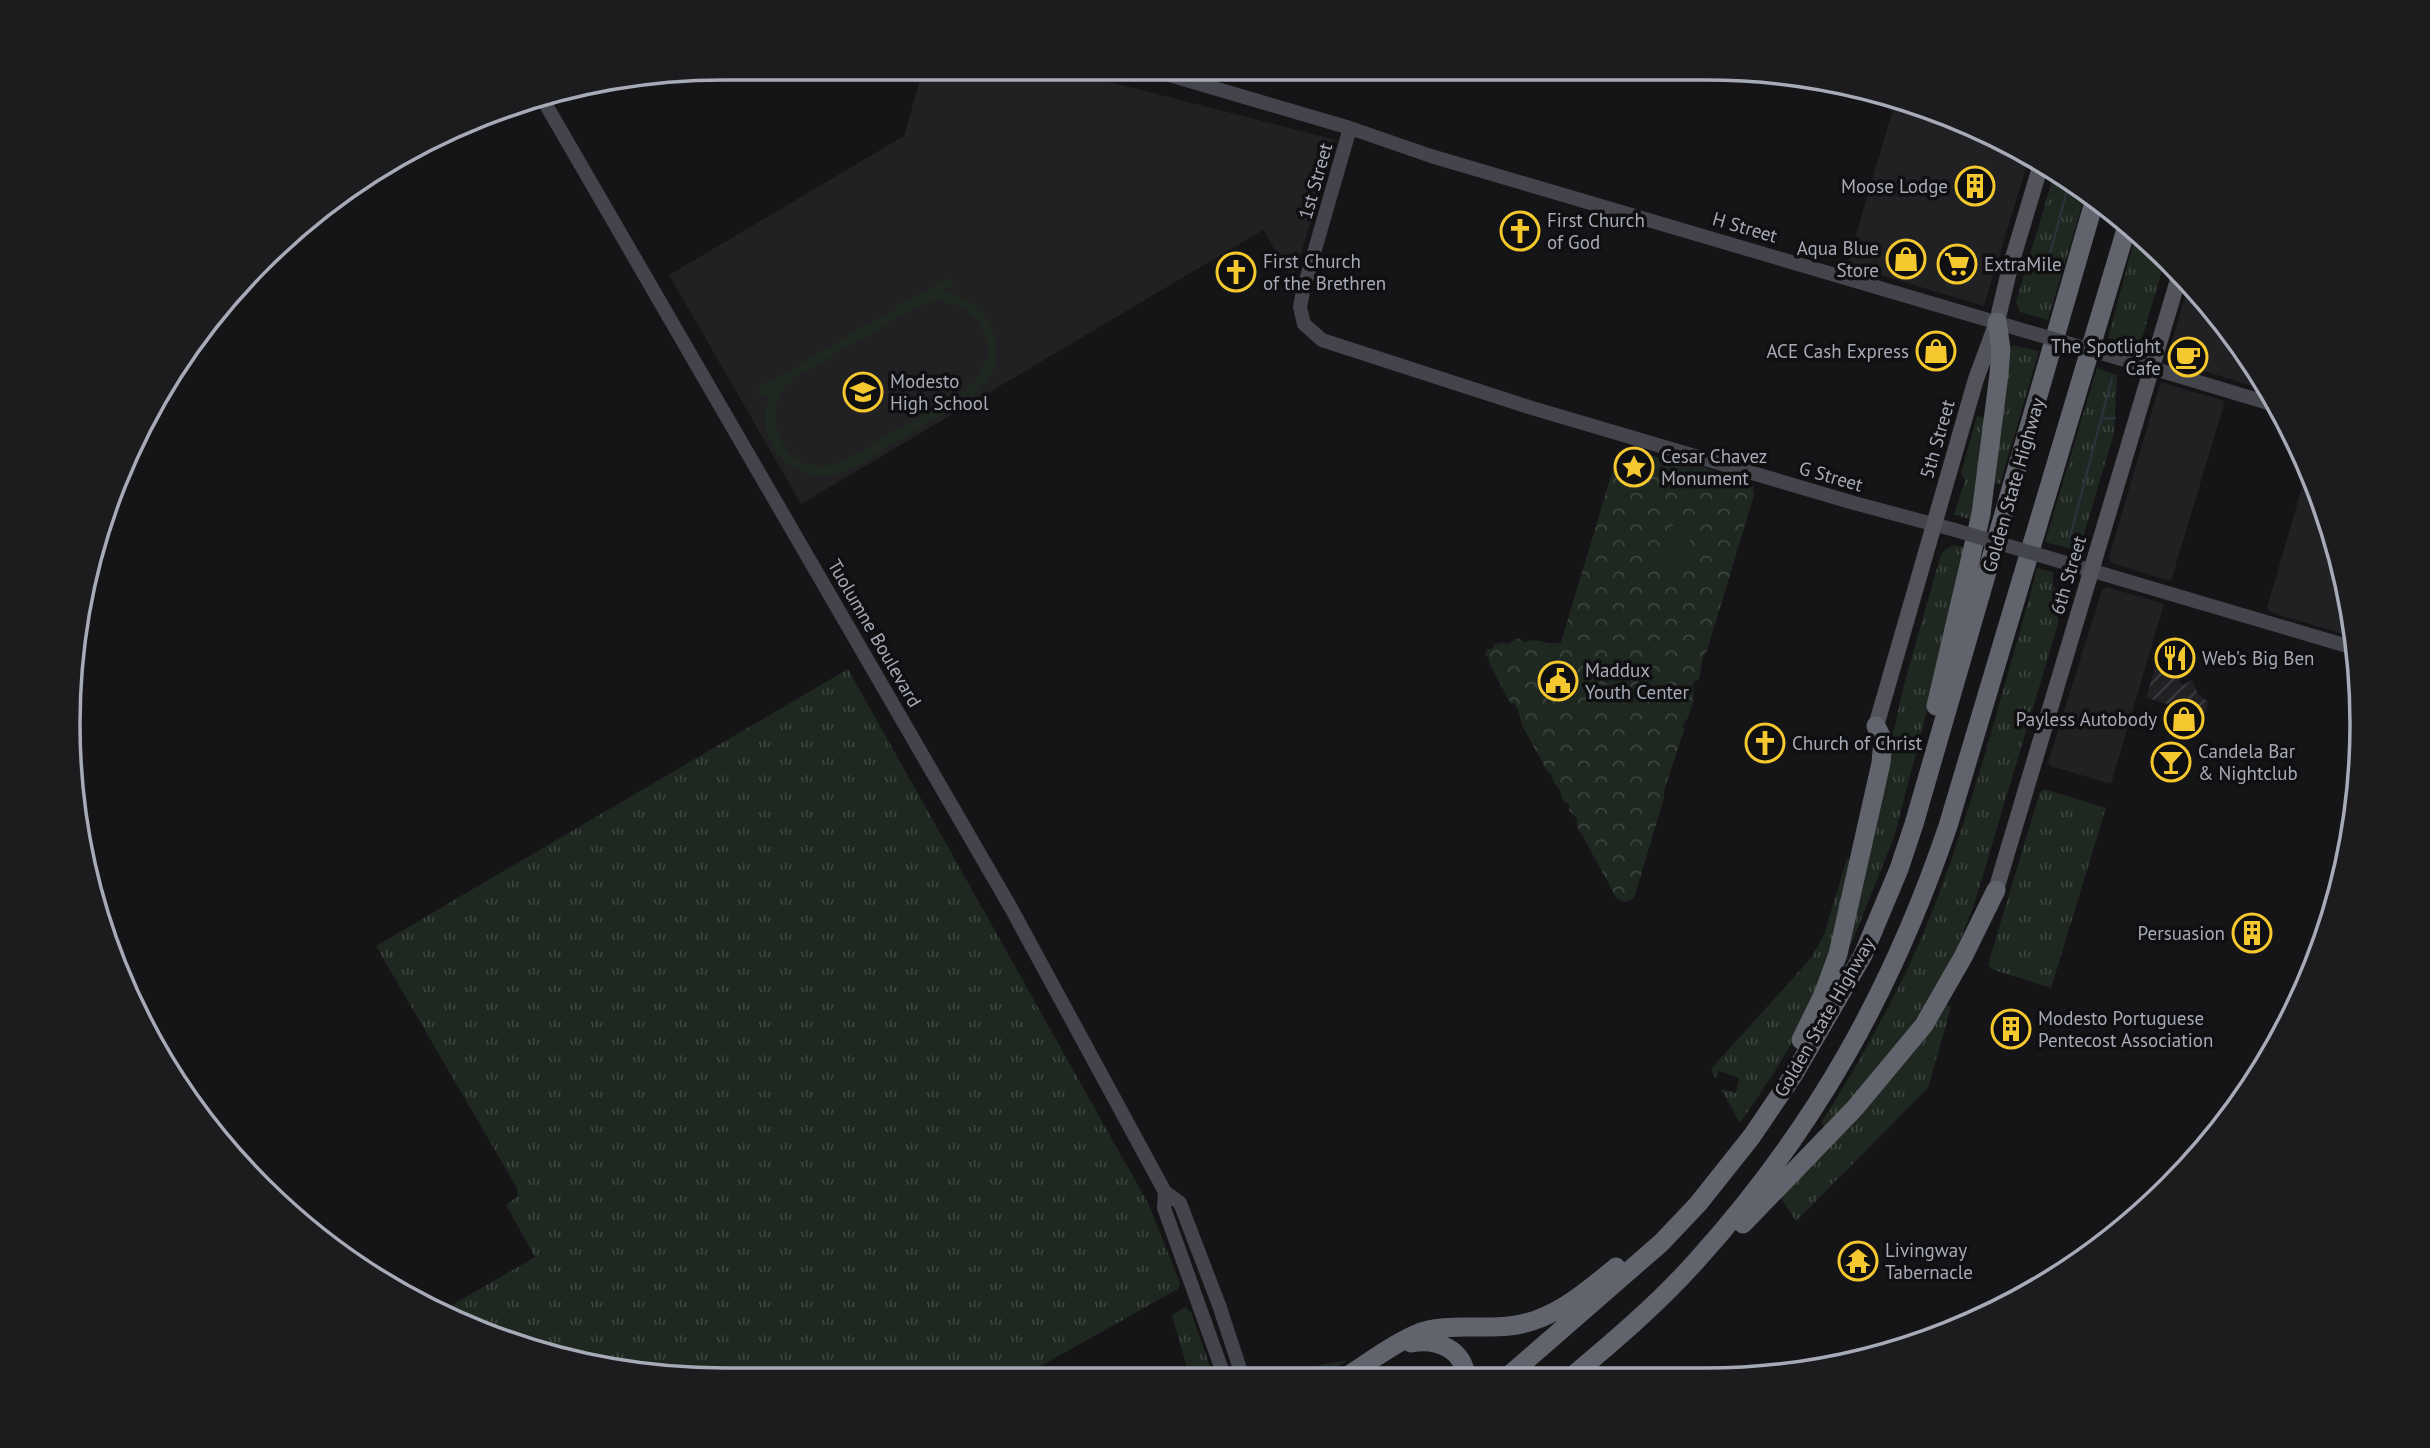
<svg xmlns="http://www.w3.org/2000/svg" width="2430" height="1448" font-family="'PT Sans',sans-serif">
  <defs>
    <pattern id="industrial-furrows" width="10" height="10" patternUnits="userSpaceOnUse" patternTransform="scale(1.75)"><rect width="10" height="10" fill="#212124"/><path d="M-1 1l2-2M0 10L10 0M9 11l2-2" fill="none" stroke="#3e3f42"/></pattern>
    <pattern id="grass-tufts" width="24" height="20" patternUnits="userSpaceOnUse" patternTransform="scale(1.75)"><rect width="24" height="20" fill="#1f2721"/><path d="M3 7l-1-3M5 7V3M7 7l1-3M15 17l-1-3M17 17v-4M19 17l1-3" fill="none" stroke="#3d443f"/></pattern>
    <pattern id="forest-crowns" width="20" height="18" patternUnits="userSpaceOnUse" patternTransform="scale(1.75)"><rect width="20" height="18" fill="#1f2721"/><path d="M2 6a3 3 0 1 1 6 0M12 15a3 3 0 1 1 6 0" fill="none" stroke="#3d443f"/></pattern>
  </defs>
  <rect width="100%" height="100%" fill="#151517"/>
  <!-- built -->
  <path fill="#212124" d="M 923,69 L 1059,69 L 1336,140 L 1293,280 L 1263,230 L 801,504 L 669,275 L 904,136 Z
    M 1896,99 L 1916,103 L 2029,158 L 1984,306 L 1847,265 Z
    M 2189,283 L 2251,359 L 2268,391 L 2169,360 L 2168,355 Z
    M 2163,383 L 2225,401 L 2171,581 L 2111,563 L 2109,557 L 2160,384 Z
    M 2308,467 L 2349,596 L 2353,637 L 2273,613 L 2267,608 Z
    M 2107,587 L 2164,604 L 2111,784 L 2051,766 L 2048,762 L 2102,590 Z"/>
  <!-- industrial -->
  <path fill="url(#industrial-furrows)" d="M 2156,665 L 2182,673 L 2179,682 L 2183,685 L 2192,680 L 2198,694 L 2208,702 L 2205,714 L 2146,698 Z"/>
  <!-- grass -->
  <path fill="url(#grass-tufts)" d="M 2055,171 L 2070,179 L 2086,192 L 2048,320 L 2020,312 L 2016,302 Z
    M 2136,233 L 2166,257 L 2143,335 L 2137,344 L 2133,345 L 2108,338 Z
    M 2012,345 L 2039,351 L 2000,484 L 1990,482 Z
    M 2097,368 L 2117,375 L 2114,433 L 2079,551 L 2045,542 Z
    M 1977,416 L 1985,418 L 1972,520 L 1954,514 L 1965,481 L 1961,473 Z
    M 1953,545 L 1966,548 L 1935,680 L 1894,837 L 1851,945 L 1846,942 L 1904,685 L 1940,557 L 1943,552 Z
    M 2037,568 L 2053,572 L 2053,588 L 2058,589 L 2058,624 L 1974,905 L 1957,948 L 1919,1019 L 1827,1128 L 1821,1123 C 1863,1056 1903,986 1932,912 C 1971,812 1998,707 2028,603 Z
    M 848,669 L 1149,1205 L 1180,1283 L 1178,1289 L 1019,1378 L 681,1378 L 513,1345 L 450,1314 L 447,1308 L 535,1257 L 506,1205 L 518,1196 L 517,1188 L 376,946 Z
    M 2044,789 L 2106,808 L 2051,988 L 1991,969 L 1988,964 L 2040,792 Z
    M 1847,858 L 1851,860 C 1842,903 1834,948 1818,989 C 1802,1032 1766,1086 1740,1123 L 1721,1089 L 1736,1093 L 1739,1078 L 1719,1071 L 1716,1079 L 1711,1069 L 1812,957 L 1824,935 Z
    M 1945,1004 L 1951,1007 L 1928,1088 L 1796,1221 L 1780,1197 C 1839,1137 1901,1078 1945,1004 Z
    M 1185,1307 L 1191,1312 L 1214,1378 L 1190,1378 L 1172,1315 Z
    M 1348,1360 L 1317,1378 L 1270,1378 L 1281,1372 Z"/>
  <!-- forest -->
  <path fill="url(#forest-crowns)" d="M 1625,448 L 1692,467 L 1699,466 L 1737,478 L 1737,481 L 1741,482 L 1742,480 L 1752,483 L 1754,495 L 1707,651 L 1703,656 L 1699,679 L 1695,681 L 1693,685 C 1694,697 1692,715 1683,725 L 1684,730 L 1664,791 L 1664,798 L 1635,895 L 1631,900 L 1624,902 L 1616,897 L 1577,826 L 1577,819 L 1569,810 L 1569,804 L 1563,801 L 1559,788 L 1556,786 L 1550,773 L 1547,771 L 1522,725 L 1518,710 L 1514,703 L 1511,704 L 1489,663 L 1489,658 L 1485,655 L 1487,649 L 1492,649 L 1495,644 L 1502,642 L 1508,644 L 1517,638 L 1525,642 C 1537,636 1549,647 1561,642 L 1614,466 L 1619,463 Z"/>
  <!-- pitch -->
  <path fill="#1f2721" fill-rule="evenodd" d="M 948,277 L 953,285 L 943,291 C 1000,302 1017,366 968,400 C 940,416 912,433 884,449 C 869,458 854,470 837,474 C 815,479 792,472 778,455 C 763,437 763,415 770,393 L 761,398 L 756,390 ZM 936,301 C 988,303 1006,362 963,391 L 840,463 C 784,481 750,410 798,376 L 915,308 Z
    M 1675,519 L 1695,525 L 1682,569 L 1662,563 Z"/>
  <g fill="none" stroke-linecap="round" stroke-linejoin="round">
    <!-- stream -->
    <path stroke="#2b323b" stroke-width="2.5" d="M 2026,267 L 2035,270 L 2044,268 L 2051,250 L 2070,179
      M 2101,419 L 2115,418
      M 2080,548 L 2070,538 L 2071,533 L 2112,378"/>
    <!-- secondary -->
    <path stroke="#44454c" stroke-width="14" d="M 1149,69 L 1350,128 L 1431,156 L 2029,332
      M 542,98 L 1011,908 L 1165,1192 L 1180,1203 L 1219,1305 L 1243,1378
      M 1350,128 L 1303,291 L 1300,307 L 1304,324 L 1322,340 L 1532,408 L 1854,503 L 1955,530
      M 2115,357 L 2275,405
      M 2056,560 L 2354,648
      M 1165,1192 L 1164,1208 L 1225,1378"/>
    <!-- primary -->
    <path stroke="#52535b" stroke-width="16" d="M 1876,726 L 1976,379 L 1997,322 L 2009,271 L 2041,164
      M 1996,890 L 2180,273"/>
    <!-- highway -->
    <path stroke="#62646d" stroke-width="19" d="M 1936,706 L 1981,514 L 1999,374 L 2001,349 L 1997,322
      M 1801,1040 L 1823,995 L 1838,954 L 1881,763 L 1883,740 L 1876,726
      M 1743,1224 L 1855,1108 L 1924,1025 L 1963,957 L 1996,890
      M 1411,1343 C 1437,1338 1464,1349 1466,1378
      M 1344,1378 C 1365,1365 1405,1335 1428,1330 C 1454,1324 1482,1329 1509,1326 C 1551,1322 1585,1293 1616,1267
      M 1506,1378 L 1661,1243 L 1698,1204 L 1752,1136 L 1794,1074 L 1863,955 L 1899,869 L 1914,824 L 2095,199
      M 1570,1378 C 1614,1341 1659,1303 1698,1259 C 1815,1129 1892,991 1948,826 L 2127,226"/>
    <!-- secondary-bridge -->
    <path stroke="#44454c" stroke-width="14" d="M 2029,332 L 2115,357
      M 1955,530 L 2056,560"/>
  </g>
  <!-- icons -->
  <defs>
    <symbol id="building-ring" viewBox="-11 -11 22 22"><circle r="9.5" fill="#101012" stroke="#f5c82f" stroke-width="1.5"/><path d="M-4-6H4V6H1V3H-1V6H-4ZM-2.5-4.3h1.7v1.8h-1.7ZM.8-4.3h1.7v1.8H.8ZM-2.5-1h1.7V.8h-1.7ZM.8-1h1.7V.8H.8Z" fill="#f5c82f"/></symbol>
    <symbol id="church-ring" viewBox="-11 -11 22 22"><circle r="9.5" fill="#101012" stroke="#f5c82f" stroke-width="1.5"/><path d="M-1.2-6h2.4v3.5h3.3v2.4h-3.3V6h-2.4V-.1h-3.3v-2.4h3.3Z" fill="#f5c82f"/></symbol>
    <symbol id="shop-ring" viewBox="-11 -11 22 22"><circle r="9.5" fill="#101012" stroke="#f5c82f" stroke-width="1.5"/><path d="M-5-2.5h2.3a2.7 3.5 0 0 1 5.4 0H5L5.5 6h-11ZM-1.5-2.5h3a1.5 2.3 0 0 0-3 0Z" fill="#f5c82f"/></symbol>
    <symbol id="supermarket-ring" viewBox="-11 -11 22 22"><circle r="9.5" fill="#101012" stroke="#f5c82f" stroke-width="1.5"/><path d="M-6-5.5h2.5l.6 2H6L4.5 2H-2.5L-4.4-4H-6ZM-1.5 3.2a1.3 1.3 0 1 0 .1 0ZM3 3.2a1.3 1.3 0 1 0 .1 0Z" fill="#f5c82f"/></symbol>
    <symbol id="cafe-ring" viewBox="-11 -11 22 22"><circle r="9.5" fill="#101012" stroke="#f5c82f" stroke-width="1.5"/><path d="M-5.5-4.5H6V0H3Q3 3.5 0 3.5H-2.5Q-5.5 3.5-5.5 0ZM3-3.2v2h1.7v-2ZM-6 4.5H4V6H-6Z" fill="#f5c82f"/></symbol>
    <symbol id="school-ring" viewBox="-11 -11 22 22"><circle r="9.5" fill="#101012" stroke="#f5c82f" stroke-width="1.5"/><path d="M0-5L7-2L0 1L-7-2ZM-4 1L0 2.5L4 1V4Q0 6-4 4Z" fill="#f5c82f"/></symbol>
    <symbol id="sight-ring" viewBox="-11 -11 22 22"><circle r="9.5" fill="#101012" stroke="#f5c82f" stroke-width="1.5"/><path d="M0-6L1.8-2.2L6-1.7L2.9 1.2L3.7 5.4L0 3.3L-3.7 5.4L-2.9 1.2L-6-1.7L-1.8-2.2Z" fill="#f5c82f"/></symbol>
    <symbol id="restaurant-ring" viewBox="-11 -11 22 22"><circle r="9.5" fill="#101012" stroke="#f5c82f" stroke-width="1.5"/><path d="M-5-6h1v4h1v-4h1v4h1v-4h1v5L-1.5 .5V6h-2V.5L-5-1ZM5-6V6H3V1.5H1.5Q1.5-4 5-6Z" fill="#f5c82f"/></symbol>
    <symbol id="civic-ring" viewBox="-11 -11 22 22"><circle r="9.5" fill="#101012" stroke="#f5c82f" stroke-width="1.5"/><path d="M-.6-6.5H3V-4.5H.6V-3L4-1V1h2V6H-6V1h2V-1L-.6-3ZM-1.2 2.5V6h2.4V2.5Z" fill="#f5c82f"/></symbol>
    <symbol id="bar-ring" viewBox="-11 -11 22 22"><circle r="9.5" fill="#101012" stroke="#f5c82f" stroke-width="1.5"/><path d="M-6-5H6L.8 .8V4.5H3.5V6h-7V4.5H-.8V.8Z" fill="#f5c82f"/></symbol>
    <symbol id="temple-ring" viewBox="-11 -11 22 22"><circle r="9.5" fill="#101012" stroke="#f5c82f" stroke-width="1.5"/><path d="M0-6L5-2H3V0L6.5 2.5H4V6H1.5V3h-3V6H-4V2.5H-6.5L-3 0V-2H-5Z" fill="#f5c82f"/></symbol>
  </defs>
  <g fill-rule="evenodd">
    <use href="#building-ring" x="1953" y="164" width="44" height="44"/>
    <use href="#church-ring" x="1498" y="209" width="44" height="44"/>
    <use href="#shop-ring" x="1884" y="237" width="44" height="44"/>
    <use href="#supermarket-ring" x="1935" y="242" width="44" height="44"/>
    <use href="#church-ring" x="1214" y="250" width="44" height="44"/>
    <use href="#shop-ring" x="1914" y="329" width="44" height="44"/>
    <use href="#cafe-ring" x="2166" y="335" width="44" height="44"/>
    <use href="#school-ring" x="841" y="370" width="44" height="44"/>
    <use href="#sight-ring" x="1612" y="445" width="44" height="44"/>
    <use href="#restaurant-ring" x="2153" y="636" width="44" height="44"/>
    <use href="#civic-ring" x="1536" y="659" width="44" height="44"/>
    <use href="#shop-ring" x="2162" y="697" width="44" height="44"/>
    <use href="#church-ring" x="1743" y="721" width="44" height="44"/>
    <use href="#bar-ring" x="2149" y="740" width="44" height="44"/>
    <use href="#building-ring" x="2230" y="911" width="44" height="44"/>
    <use href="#building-ring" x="1989" y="1007" width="44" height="44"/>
    <use href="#temple-ring" x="1836" y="1239" width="44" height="44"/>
  </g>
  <g text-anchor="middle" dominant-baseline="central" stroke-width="7" stroke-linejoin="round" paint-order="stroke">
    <!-- street labels -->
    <g font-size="19" fill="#a7aab7" stroke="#101012">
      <text transform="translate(1315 181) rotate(-74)">1st Street</text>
      <text transform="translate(1745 227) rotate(16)">H Street</text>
      <text transform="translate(1937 439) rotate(-74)">5th Street</text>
      <text transform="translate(1831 476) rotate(16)">G Street</text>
      <text transform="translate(2013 485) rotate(-74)">Golden State Highway</text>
      <text transform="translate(2068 575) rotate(-73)">6th Street</text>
      <text transform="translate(875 633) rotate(60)">Tuolumne Boulevard</text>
      <text transform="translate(1824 1017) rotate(-60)">Golden State Highway</text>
    </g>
    <!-- poi labels -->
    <g font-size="19" fill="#a7aab7" stroke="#101012" text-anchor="start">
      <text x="1948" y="186" text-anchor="end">Moose Lodge</text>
      <text x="1547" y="220">First Church<tspan x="1547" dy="22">of God</tspan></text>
      <text x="1879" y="248" text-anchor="end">Aqua Blue<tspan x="1879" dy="22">Store</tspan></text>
      <text x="1263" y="261">First Church<tspan x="1263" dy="22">of the Brethren</tspan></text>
      <text x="1984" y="264">ExtraMile</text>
      <text x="2161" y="346" text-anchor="end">The Spotlight<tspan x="2161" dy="22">Cafe</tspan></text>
      <text x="1909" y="351" text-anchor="end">ACE Cash Express</text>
      <text x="890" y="381">Modesto<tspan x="890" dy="22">High School</tspan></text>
      <text x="1661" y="456">Cesar Chavez<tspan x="1661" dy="22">Monument</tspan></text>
      <text x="2202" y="658">Web's Big Ben</text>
      <text x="1585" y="670">Maddux<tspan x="1585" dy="22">Youth Center</tspan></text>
      <text x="2157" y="719" text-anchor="end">Payless Autobody</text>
      <text x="1792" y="743">Church of Christ</text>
      <text x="2198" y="751">Candela Bar<tspan x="2198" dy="22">&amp; Nightclub</tspan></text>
      <text x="2225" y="933" text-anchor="end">Persuasion</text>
      <text x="2038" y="1018">Modesto Portuguese<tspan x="2038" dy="22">Pentecost Association</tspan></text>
      <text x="1885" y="1250">Livingway<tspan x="1885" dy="22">Tabernacle</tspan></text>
    </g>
  </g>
  <!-- crop -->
  <path d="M0 0H2430V1448H0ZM724 80H1706A644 644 0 0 1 2350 724V724A644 644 0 0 1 1706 1368H724A644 644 0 0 1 80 724V724A644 644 0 0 1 724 80Z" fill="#1c1c1f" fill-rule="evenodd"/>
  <path fill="none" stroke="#a7aab7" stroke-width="3.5" d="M724 80H1706A644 644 0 0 1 2350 724V724A644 644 0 0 1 1706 1368H724A644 644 0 0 1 80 724V724A644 644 0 0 1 724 80Z"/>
</svg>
